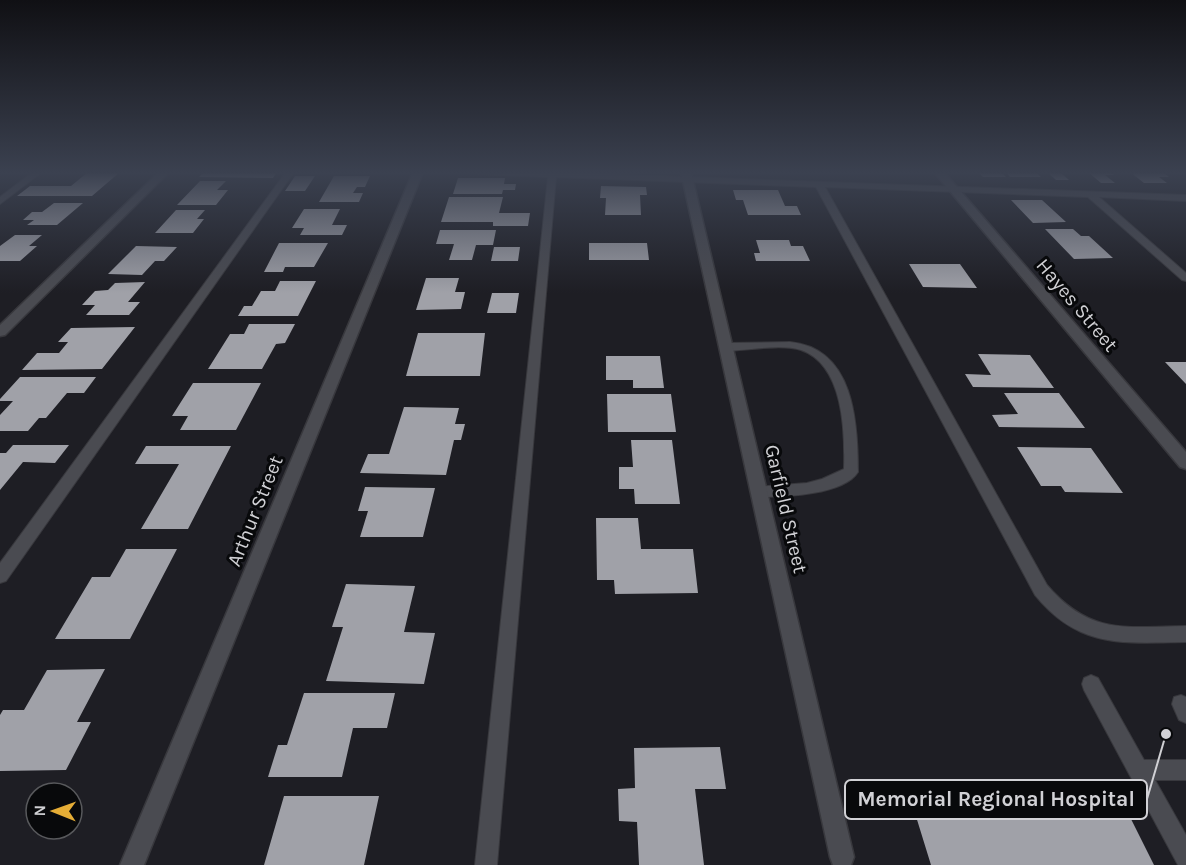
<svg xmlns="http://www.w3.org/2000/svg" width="1186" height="865" font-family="Karla,sans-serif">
  <rect width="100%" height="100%" fill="#1e1e24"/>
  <!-- building -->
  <path fill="#a0a1a8" d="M 88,172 L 120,172 L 92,196 L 17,196 L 30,186 L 71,186 Z
    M 204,172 L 277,172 L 273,178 L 199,177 Z
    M 978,172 L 1001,172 L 1006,177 L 983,177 Z
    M 1006,172 L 1036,172 L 1041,177 L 1010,177 Z
    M 1047,172 L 1060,172 L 1069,180 L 1056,180 Z
    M 1088,172 L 1111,172 L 1114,175 L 1105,175 L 1115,183 L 1101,183 Z
    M 1130,172 L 1163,172 L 1169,177 L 1159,177 L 1167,183 L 1144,183 Z
    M 295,176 L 315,176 L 305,191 L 285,191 Z
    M 334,176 L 370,176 L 365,187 L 357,187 L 353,193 L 363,193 L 359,202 L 319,202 Z
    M 458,178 L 505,178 L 504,184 L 516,184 L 515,190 L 503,190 L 502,194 L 453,194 Z
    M 200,181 L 226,181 L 217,190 L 228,190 L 216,205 L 177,205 Z
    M 601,186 L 646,187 L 647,195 L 640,195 L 641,215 L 605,215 L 606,198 L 600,198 Z
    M 733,190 L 778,190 L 785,206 L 797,206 L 801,215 L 748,215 L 743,200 L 736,200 Z
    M 449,197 L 503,197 L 499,213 L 530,213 L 528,226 L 493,226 L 493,222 L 441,222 Z
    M 1011,200 L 1042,200 L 1066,222 L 1033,223 Z
    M 54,203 L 83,203 L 57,225 L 27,225 L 34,220 L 23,220 L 32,212 L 42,212 Z
    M 304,209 L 340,209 L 332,225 L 347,225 L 342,235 L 300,235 L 304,228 L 292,228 Z
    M 176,210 L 205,210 L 197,219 L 204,219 L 193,233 L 155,233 Z
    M 1045,229 L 1073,229 L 1081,236 L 1089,236 L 1113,258 L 1074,259 Z
    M 440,230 L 496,230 L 493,245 L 476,245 L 472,260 L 449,260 L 454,244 L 436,244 Z
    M 15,235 L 42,235 L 29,246 L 37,246 L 20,261 L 0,261 L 0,246 Z
    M 756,240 L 789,240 L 791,246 L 803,246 L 810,261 L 756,261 L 754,253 L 760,253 Z
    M 279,243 L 328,243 L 314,267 L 285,267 L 283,272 L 264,272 Z
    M 589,243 L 647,243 L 649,260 L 589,260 Z
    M 136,246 L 177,247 L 164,261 L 155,261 L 142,275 L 108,274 Z
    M 494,247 L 520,247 L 518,261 L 491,261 Z
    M 909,264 L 960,264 L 977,288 L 923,287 Z
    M 426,278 L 459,278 L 455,292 L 465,292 L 461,309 L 416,310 Z
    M 280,281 L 316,281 L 298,316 L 238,316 L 244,306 L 252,306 L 261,291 L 275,291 Z
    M 145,282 L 128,302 L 140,302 L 129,315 L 86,315 L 95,305 L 82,305 L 95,291 L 108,290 L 115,283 Z
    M 492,293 L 519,293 L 516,313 L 487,313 Z
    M 249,324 L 295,324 L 285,343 L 276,344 L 262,369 L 208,369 L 230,334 L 244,334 Z
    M 135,327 L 102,369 L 22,370 L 37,353 L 59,353 L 68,342 L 58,342 L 71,328 Z
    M 418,333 L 485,333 L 480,376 L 406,376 Z
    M 978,354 L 1030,355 L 1054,388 L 973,387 L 965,374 L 991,375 Z
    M 606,356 L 660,356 L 664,388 L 633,388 L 633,380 L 606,380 Z
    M 1165,362 L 1186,362 L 1186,384 Z
    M 20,377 L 96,377 L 84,393 L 67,393 L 46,418 L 39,418 L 28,431 L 0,431 L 0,415 L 13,401 L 0,401 L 0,399 Z
    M 193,383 L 261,383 L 236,430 L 180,430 L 188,416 L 172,416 Z
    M 1004,393 L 1059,393 L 1085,428 L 999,427 L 992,415 L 1018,414 Z
    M 607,394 L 671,394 L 676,432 L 608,432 Z
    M 404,407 L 459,408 L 455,424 L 465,424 L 461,440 L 454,440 L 446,475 L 360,473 L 368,454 L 389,454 Z
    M 631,440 L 672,440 L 680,504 L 635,504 L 634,489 L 619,489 L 619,467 L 633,467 Z
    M 13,445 L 69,445 L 55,463 L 23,462 L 0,490 L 0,453 L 6,453 Z
    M 146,446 L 231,446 L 188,529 L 141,529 L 179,464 L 135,464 Z
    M 1017,447 L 1091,448 L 1123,493 L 1065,492 L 1061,486 L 1041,486 Z
    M 365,487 L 435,488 L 423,537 L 360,537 L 368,511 L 358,511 Z
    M 596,518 L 638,518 L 641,549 L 693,549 L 698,593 L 615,594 L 614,580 L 597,580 Z
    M 126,549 L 177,549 L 130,639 L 55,639 L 92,577 L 110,577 Z
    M 346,584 L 415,586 L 404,632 L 435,633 L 424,684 L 326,681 L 343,627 L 332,627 Z
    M 105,669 L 77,722 L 91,722 L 66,770 L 0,771 L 0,715 L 3,710 L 24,710 L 47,670 Z
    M 304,693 L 395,693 L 387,728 L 353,728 L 342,777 L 268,777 L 278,745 L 287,745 Z
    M 720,747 L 726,789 L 695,789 L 704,865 L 639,865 L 637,822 L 619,821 L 618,789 L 635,788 L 634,748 Z
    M 284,796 L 379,796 L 364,865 L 264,865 Z
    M 910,797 L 1121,799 L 1154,865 L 931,865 Z"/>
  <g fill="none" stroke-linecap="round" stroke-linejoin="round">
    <defs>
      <path id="service" d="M 33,172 L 42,172 L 0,204 L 0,197 Z
        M 286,172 L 294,172 L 6,581 L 0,583 L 0,563 Z
        M 474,172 L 550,172 L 1186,195 L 1186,201 L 1099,197 L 1186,273 L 1186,281 L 1182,280 L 1088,197 L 825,187 L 1047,585 C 1090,635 1125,627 1186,626 L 1186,642 C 1123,643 1079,649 1035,595 L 816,187 L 556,177 L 497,865 L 475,865 L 548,177 L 478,174 Z
        M 790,342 C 854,348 858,422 858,472 C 844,495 784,497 760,497 L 755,495 L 753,491 L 755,487 L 807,483 L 822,479 L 844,469 C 845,432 844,365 801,350 C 782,344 748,350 727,351 L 721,347 L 727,343 Z
        M 1091,675 L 1098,678 L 1144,760 L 1186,760 L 1186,780 L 1155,780 L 1186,835 L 1186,865 L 1178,865 L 1084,690 L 1082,684 L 1084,678 Z
        M 1181,695 L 1186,697 L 1186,723 L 1179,720 L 1172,704 L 1174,697 Z"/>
      <path id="minor" d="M 159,172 L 169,172 L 5,335 L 0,336 L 0,325 Z
        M 413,172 L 423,172 L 144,865 L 120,865 Z
        M 681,172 L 691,172 L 854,857 L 851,865 L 833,865 L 830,857 Z
        M 934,172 L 944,172 L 1186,452 L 1186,469 L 1180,467 Z"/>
    </defs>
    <!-- service casing -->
    <use href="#service" stroke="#38383d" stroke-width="2"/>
    <!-- minor casing -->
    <use href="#minor" stroke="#38383d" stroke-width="3"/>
    <!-- service -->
    <use href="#service" fill="#4a4b51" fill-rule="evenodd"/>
    <!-- minor -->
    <use href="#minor" fill="#4a4b51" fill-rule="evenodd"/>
  </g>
  <!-- sky -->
  <linearGradient id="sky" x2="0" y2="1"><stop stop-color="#101014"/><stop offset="0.59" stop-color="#3b4150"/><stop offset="1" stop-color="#3b4150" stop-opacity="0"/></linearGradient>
  <rect width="1186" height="293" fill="url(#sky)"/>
  <g text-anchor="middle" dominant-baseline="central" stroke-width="6" stroke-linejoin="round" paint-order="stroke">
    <!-- street labels -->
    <g font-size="20" fill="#d1d1d5" stroke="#08090b">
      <text transform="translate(1077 305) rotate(50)">Hayes Street</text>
      <text transform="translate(786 509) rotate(77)">Garfield Street</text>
      <text transform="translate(255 511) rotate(-68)">Arthur Street</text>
    </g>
  </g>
  <!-- callouts -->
  <path fill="none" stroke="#d1d1d5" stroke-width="2" d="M1166 734L1147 799"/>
  <circle fill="#d1d1d5" stroke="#08090b" stroke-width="2" cx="1166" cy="734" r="6"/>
  <rect fill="#08090b" stroke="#d1d1d5" stroke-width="2" x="845" y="780" width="302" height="39" rx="6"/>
  <g font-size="21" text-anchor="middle" font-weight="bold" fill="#d1d1d5">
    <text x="996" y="806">Memorial Regional Hospital</text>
  </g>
  <!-- north arrow -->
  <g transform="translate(54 811) rotate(271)"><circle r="28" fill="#08090b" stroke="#58595c" stroke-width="1.5"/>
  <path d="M0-4.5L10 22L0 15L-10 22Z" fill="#e5ad36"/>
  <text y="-9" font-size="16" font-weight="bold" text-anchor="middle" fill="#d1d1d5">N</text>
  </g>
</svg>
